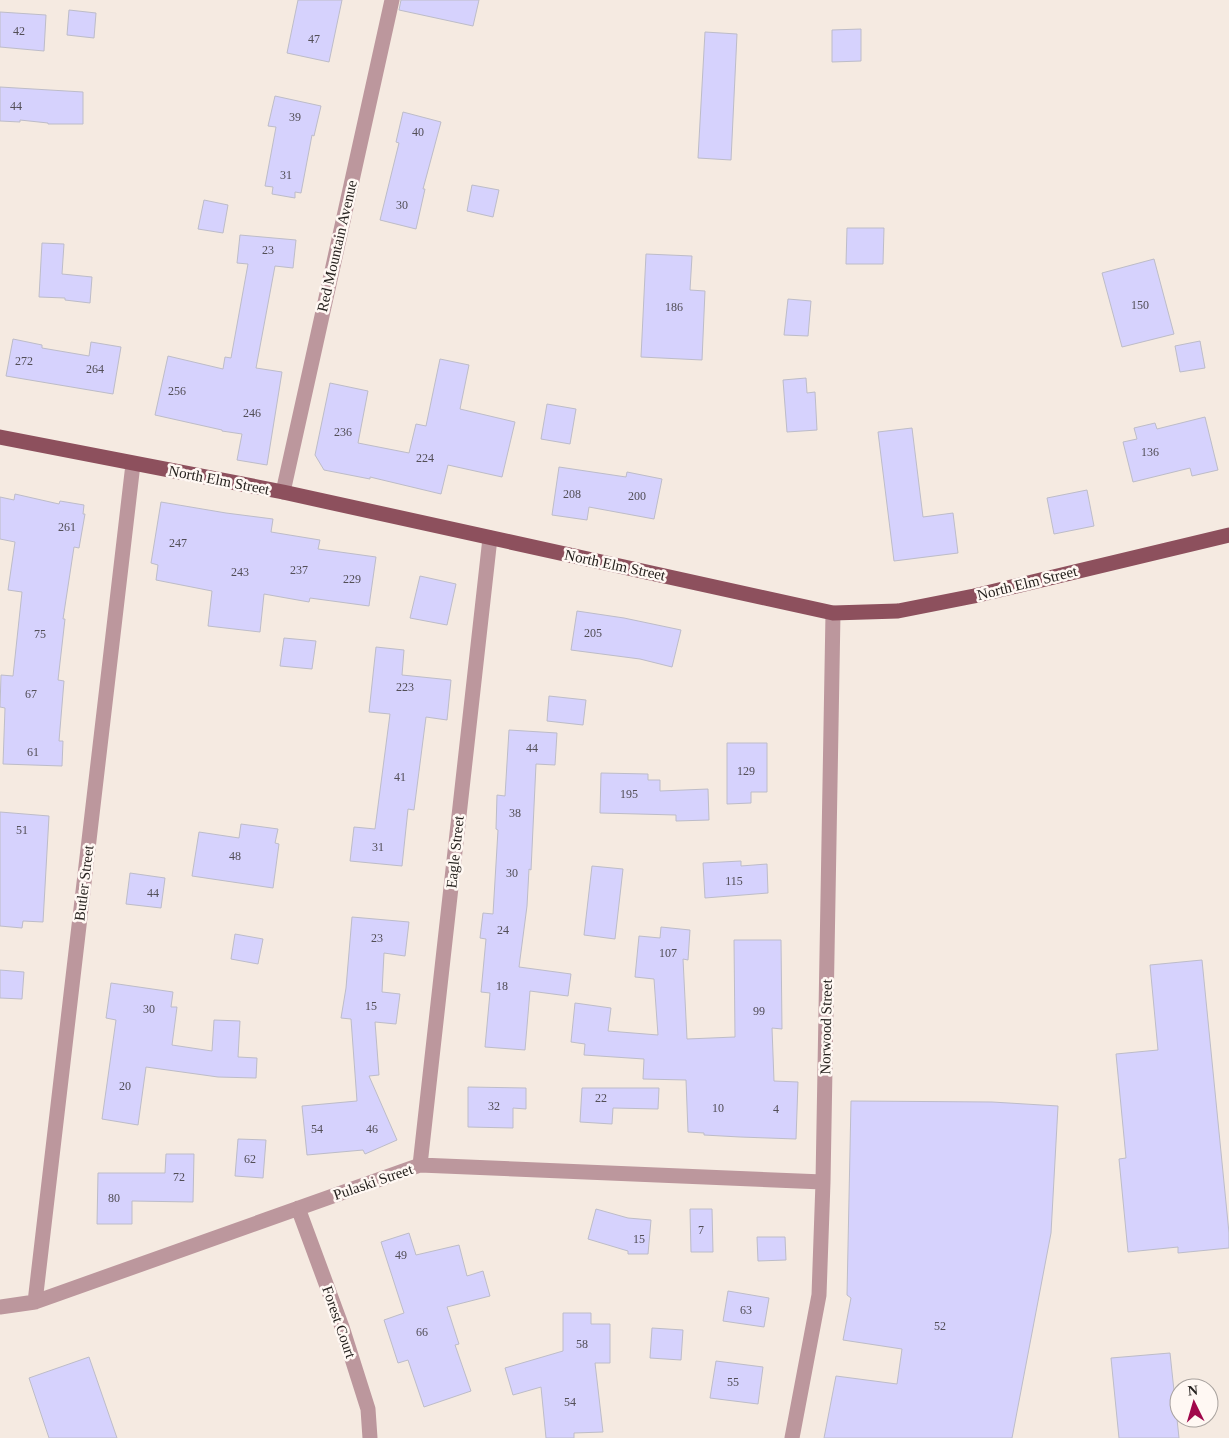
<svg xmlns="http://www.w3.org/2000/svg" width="1229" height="1438" font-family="'Times New Roman',serif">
  <rect width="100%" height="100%" fill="#f5eae1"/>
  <!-- building -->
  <path fill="#d6d2fd" stroke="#bdbcc8" d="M 298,0 L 342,0 L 329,62 L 287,53 Z
    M 401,0 L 479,0 L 473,26 L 399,10 Z
    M 69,10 L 96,13 L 94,38 L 67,35 Z
    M 0,12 L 46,15 L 44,51 L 0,47 Z
    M 861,29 L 861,61 L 832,62 L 832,30 Z
    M 705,32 L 737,34 L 731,160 L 698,158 Z
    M 0,87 L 83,92 L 83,124 L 48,124 L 48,123 L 20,120 L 20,122 L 0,121 Z
    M 275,96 L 321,106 L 314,136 L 312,135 L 301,193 L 295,192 L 295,198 L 272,194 L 273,187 L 265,186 L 276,127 L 268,126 Z
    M 403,112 L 441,122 L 423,189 L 425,189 L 416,229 L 380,220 L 399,143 L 396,142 Z
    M 472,185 L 499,190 L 493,217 L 467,211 Z
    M 204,200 L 228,205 L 223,233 L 198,229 Z
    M 847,228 L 884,228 L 883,264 L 846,264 Z
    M 240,235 L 296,240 L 293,268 L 275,266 L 256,368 L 282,372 L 267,465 L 237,460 L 242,434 L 222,431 L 222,430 L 155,415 L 168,356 L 223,369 L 225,357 L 231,358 L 248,264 L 237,263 Z
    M 42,243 L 64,244 L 62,274 L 92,277 L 90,303 L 65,300 L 65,298 L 39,297 Z
    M 646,254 L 692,256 L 690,290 L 705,291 L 702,360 L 641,357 Z
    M 1154,259 L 1174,334 L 1122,347 L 1102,273 Z
    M 788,299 L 811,301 L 808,336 L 784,335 Z
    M 13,339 L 42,345 L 42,348 L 89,356 L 91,342 L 121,347 L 113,394 L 6,376 Z
    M 1200,341 L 1205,368 L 1180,372 L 1175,346 Z
    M 440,359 L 469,365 L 460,409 L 515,422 L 502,477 L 448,465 L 441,494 L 370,477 L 370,479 L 324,470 L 315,455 L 330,383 L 368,391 L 358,443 L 409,453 L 416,424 L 426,426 Z
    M 806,378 L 807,393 L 815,392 L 817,430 L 787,432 L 783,380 Z
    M 547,404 L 576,409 L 570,444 L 541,439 Z
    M 1205,417 L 1218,470 L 1192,476 L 1190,468 L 1133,482 L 1123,442 L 1137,439 L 1134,428 L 1155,423 L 1157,429 Z
    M 912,428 L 923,517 L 953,513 L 958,553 L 894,561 L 878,432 Z
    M 559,467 L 626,477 L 627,472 L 662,479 L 654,519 L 589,507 L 587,520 L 552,515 Z
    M 1087,490 L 1094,526 L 1054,534 L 1047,498 Z
    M 15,494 L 59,504 L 60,501 L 84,505 L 83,514 L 85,514 L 79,548 L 74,547 L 63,619 L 65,619 L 58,680 L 64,681 L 59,741 L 63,741 L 62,766 L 3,764 L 5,708 L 0,707 L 1,675 L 13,676 L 22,592 L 8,590 L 15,542 L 0,539 L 0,497 L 14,500 Z
    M 161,502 L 226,513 L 273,519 L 271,532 L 320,540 L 318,549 L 376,557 L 369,606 L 310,598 L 309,602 L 264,594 L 260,632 L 208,626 L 212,591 L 156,580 L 158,565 L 151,563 Z
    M 420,576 L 456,584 L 447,625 L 410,618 Z
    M 577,611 L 624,618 L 681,630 L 672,667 L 640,659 L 571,650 Z
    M 284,638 L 316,641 L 312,669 L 280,666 Z
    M 376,647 L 404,650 L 402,675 L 451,680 L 447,720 L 426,717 L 414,810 L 408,809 L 402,866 L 350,861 L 354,827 L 375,829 L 390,714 L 369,712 Z
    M 549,696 L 586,700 L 583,725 L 547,721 Z
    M 509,730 L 557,733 L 555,765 L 536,764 L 531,870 L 529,869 L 527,906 L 519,967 L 571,974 L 568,996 L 530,991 L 525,1050 L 485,1047 L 490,993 L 481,992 L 486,939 L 480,938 L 483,913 L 493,914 L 498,830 L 496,829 L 497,795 L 505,796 Z
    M 727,743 L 767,743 L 767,792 L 751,792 L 751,803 L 727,804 Z
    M 601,773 L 648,774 L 648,780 L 660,780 L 660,791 L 708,789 L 709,820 L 676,821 L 676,815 L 600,813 Z
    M 0,812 L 49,816 L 43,922 L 23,921 L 22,928 L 0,926 Z
    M 241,824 L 278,829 L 275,843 L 279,844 L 273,888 L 192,876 L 199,832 L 239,838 Z
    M 741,861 L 741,866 L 767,864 L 768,893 L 705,898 L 703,863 Z
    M 592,866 L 623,869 L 615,939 L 584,935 Z
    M 130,873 L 165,878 L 161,908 L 126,904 Z
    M 352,917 L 409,922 L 405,956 L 384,953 L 382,992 L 400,994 L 396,1024 L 375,1022 L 379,1075 L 369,1076 L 397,1140 L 365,1154 L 363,1150 L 307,1155 L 302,1106 L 357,1101 L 351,1019 L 341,1018 L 346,988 Z
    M 661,927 L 690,930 L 688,960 L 683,959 L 687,1039 L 735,1037 L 734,940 L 781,940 L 782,1029 L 772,1028 L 774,1081 L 798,1082 L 796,1139 L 740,1137 L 704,1135 L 704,1133 L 688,1132 L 686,1080 L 643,1079 L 644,1059 L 584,1055 L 585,1044 L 571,1042 L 575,1003 L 611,1008 L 608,1031 L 658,1035 L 654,979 L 635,977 L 639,936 L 660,938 Z
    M 235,934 L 263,939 L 258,964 L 231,959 Z
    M 1202,960 L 1229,1233 L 1229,1248 L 1178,1253 L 1178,1247 L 1128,1252 L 1119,1159 L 1126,1158 L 1116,1054 L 1158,1050 L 1150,965 Z
    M 0,970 L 24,972 L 22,999 L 0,998 Z
    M 111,983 L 173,992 L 171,1007 L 177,1007 L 172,1045 L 212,1051 L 214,1020 L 240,1021 L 238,1057 L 257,1058 L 256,1078 L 218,1077 L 146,1067 L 138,1125 L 102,1119 L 116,1020 L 106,1018 Z
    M 468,1087 L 526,1088 L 526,1109 L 513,1108 L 513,1128 L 468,1127 Z
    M 582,1088 L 659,1088 L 658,1109 L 613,1108 L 612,1124 L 580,1122 Z
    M 851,1101 L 992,1102 L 1058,1106 L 1051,1233 L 1012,1438 L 824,1438 L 836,1376 L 897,1384 L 902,1349 L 843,1340 L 851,1298 L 847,1295 Z
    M 238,1139 L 266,1140 L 263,1178 L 235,1176 Z
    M 166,1154 L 194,1154 L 193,1202 L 132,1201 L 132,1224 L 97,1224 L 98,1173 L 165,1173 Z
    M 596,1209 L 628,1218 L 651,1220 L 648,1254 L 628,1254 L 628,1251 L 588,1239 Z
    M 690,1209 L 712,1209 L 713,1252 L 691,1252 Z
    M 409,1233 L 416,1255 L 459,1245 L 467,1276 L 483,1271 L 490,1296 L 447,1307 L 459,1344 L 455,1345 L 471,1391 L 424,1407 L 408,1360 L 398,1363 L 384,1320 L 404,1313 L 381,1242 Z
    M 757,1237 L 785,1237 L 786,1260 L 758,1261 Z
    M 728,1291 L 769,1298 L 764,1327 L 723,1321 Z
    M 563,1313 L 591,1313 L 591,1324 L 610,1324 L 610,1363 L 595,1363 L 603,1432 L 574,1433 L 574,1438 L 546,1438 L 541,1387 L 513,1395 L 505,1368 L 563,1351 Z
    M 652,1328 L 683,1330 L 681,1360 L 650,1358 Z
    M 1170,1353 L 1179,1438 L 1119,1438 L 1111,1358 Z
    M 89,1357 L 117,1438 L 49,1438 L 29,1378 Z
    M 716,1361 L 763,1367 L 758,1404 L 710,1398 Z"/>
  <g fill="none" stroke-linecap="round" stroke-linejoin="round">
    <!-- street -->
    <path stroke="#bc979d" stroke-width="15" d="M 283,492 L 392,0
      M 420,1165 L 490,538
      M 298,1208 L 342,1327 L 368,1409 L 370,1438
      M 35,1302 L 133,464
      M 0,1307 L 35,1302 L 420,1165 L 823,1182
      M 792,1438 L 819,1295 L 823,1182 L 833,613"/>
    <!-- primary -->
    <path stroke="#8d505d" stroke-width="15" d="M 0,437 L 283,492 L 833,613 L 898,611 L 974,596 L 1229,535"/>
  </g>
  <g text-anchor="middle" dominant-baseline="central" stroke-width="5" stroke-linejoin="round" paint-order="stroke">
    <!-- number labels -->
    <g font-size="12" fill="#524e56">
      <text x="19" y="31">42</text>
      <text x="314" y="39">47</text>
      <text x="16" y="106">44</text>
      <text x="295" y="117">39</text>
      <text x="418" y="132">40</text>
      <text x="286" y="175">31</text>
      <text x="402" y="205">30</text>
      <text x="268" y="250">23</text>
      <text x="1140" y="305">150</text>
      <text x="674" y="307">186</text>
      <text x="24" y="361">272</text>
      <text x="95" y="369">264</text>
      <text x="177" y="391">256</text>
      <text x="252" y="413">246</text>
      <text x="343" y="432">236</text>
      <text x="1150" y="452">136</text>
      <text x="425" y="458">224</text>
      <text x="572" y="494">208</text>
      <text x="637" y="496">200</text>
      <text x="67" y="527">261</text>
      <text x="178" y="543">247</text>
      <text x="299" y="570">237</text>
      <text x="240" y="572">243</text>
      <text x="352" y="579">229</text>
      <text x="593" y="633">205</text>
      <text x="40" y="634">75</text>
      <text x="405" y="687">223</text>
      <text x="31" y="694">67</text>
      <text x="532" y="748">44</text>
      <text x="33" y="752">61</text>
      <text x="746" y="771">129</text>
      <text x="400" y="777">41</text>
      <text x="629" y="794">195</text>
      <text x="515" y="813">38</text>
      <text x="22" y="830">51</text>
      <text x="378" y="847">31</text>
      <text x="235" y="856">48</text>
      <text x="512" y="873">30</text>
      <text x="734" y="881">115</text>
      <text x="153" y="893">44</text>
      <text x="503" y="930">24</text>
      <text x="377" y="938">23</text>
      <text x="668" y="953">107</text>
      <text x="502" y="986">18</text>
      <text x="371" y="1006">15</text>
      <text x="149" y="1009">30</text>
      <text x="759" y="1011">99</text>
      <text x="125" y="1086">20</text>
      <text x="601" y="1098">22</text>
      <text x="494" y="1106">32</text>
      <text x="718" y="1108">10</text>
      <text x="776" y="1109">4</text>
      <text x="317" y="1129">54</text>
      <text x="372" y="1129">46</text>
      <text x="250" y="1159">62</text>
      <text x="179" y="1177">72</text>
      <text x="114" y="1198">80</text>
      <text x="701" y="1230">7</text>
      <text x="639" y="1239">15</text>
      <text x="401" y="1255">49</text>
      <text x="746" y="1310">63</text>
      <text x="940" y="1326">52</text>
      <text x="422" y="1332">66</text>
      <text x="582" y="1344">58</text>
      <text x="733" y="1382">55</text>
      <text x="570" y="1402">54</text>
    </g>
    <!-- street labels -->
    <g font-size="15" fill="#26221f" stroke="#fff8f3">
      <text transform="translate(337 246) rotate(-77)">Red Mountain Avenue</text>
      <text transform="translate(219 480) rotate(11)">North Elm Street</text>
      <text transform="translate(615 565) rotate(12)">North Elm Street</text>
      <text transform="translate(1027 583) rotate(-14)">North Elm Street</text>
      <text transform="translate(455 852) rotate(-84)">Eagle Street</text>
      <text transform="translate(84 883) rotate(-83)">Butler Street</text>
      <text transform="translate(826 1027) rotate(-89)">Norwood Street</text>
      <text transform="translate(373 1182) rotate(-19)">Pulaski Street</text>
      <text transform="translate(339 1322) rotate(71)">Forest Court</text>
    </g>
  </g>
  <!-- north arrow -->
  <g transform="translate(1194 1403) rotate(355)"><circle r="24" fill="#fff8f3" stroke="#a8a29e"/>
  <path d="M0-4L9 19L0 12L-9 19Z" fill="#a0074a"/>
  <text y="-8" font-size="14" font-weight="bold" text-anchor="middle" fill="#26221f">N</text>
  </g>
</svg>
